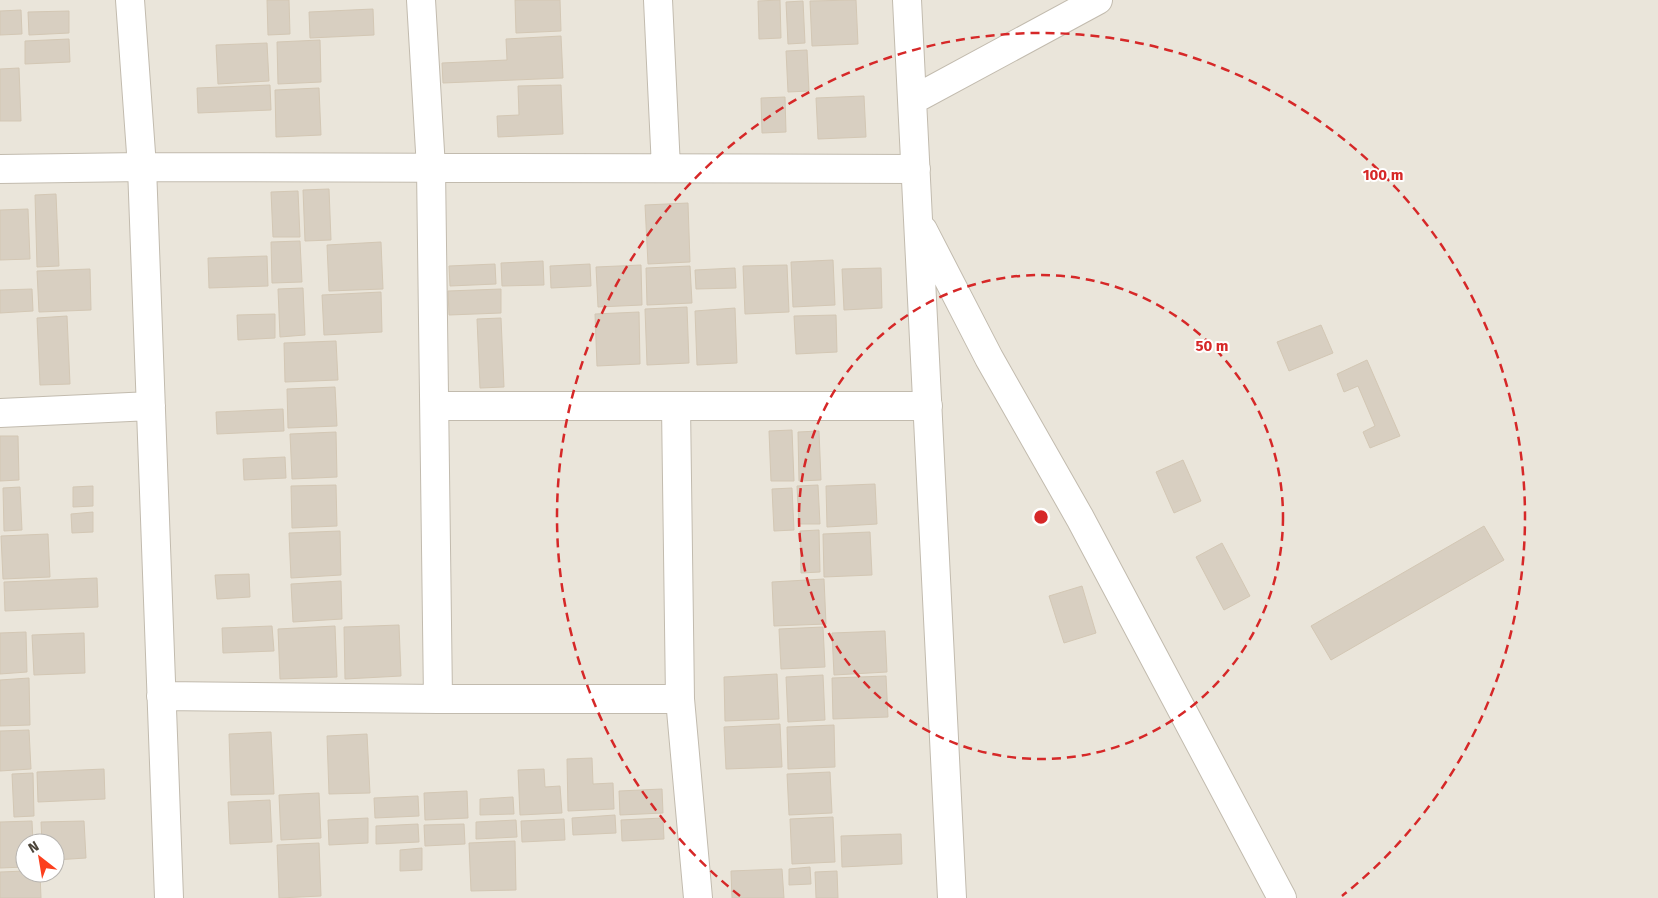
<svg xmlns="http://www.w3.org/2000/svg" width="1658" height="898" font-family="'Fira Sans',sans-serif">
  <rect width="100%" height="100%" fill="#f6f3ec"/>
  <!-- residential -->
  <path fill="#eae5da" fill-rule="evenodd" d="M 0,0 L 1658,0 L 1658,898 L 0,898 ZM 25,843 L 55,843 L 55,873 L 25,873 Z"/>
  <!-- building -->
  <path fill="#d8cfc1" stroke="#d3c7b4" d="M 267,0 L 289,0 L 290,34 L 268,35 Z
    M 515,0 L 560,0 L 561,31 L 516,33 Z
    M 780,0 L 781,38 L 759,39 L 758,1 Z
    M 856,0 L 858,44 L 812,46 L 810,1 Z
    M 803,1 L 805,43 L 788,44 L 786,2 Z
    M 373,9 L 374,35 L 310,38 L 309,12 Z
    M 21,10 L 22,34 L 0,35 L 0,11 Z
    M 69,11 L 69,33 L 29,35 L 28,12 Z
    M 561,36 L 563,78 L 443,83 L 442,63 L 507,60 L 506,39 Z
    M 69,39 L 70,62 L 25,64 L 25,41 Z
    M 320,40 L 321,82 L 278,84 L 277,42 Z
    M 267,43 L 269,81 L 218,84 L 216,45 Z
    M 807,50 L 809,91 L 788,92 L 786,51 Z
    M 19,68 L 21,121 L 0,121 L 0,69 Z
    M 270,85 L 271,110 L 198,113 L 197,88 Z
    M 561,85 L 563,134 L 498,137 L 497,116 L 519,115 L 518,86 Z
    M 319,88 L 321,135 L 276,137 L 275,90 Z
    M 864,96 L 866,137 L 818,139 L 816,98 Z
    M 785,97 L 786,132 L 762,133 L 761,98 Z
    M 329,189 L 331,240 L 305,241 L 303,190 Z
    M 298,191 L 300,237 L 273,237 L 271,192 Z
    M 56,194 L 59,266 L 37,267 L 35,195 Z
    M 688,203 L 690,262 L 648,264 L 645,205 Z
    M 28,209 L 30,259 L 0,260 L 0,210 Z
    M 300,241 L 302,282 L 272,283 L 271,242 Z
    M 381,242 L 383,289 L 329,291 L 327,245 Z
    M 267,256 L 268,286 L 209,288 L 208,258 Z
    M 833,260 L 835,305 L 793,307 L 791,262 Z
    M 543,261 L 544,285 L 502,286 L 501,263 Z
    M 495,264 L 496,284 L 450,286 L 449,266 Z
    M 590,264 L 591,286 L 551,288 L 550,266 Z
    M 641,265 L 642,305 L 598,307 L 596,267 Z
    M 787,265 L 789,312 L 745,314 L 743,266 Z
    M 690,266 L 692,303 L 647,305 L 646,268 Z
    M 735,268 L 736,288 L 696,289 L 695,270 Z
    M 881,268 L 882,308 L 844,310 L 842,269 Z
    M 90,269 L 91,310 L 39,312 L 37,271 Z
    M 303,288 L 305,335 L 280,337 L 278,289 Z
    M 32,289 L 33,311 L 0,313 L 0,290 Z
    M 501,289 L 501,313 L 449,315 L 448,291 Z
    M 381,292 L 382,332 L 324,335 L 322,295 Z
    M 687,307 L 689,363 L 647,365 L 645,309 Z
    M 735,308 L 737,363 L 697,365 L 695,311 Z
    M 639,312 L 640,364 L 597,366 L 595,314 Z
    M 275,314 L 275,338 L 238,340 L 237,315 Z
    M 836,315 L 837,352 L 796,354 L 794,316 Z
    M 67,316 L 70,384 L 40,385 L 37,318 Z
    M 501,318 L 504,387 L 480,388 L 477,319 Z
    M 1321,325 L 1333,353 L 1289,371 L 1277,342 Z
    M 336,341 L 338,380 L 285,382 L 284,343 Z
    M 1367,360 L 1400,436 L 1370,448 L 1363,432 L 1375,426 L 1358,386 L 1344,392 L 1337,374 Z
    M 335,387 L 337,426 L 288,428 L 287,389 Z
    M 283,409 L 284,431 L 217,434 L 216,412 Z
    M 792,430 L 794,481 L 771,481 L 769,431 Z
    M 819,431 L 821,480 L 799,481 L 798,432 Z
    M 336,432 L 337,477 L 292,479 L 290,434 Z
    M 0,436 L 18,436 L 19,480 L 0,481 Z
    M 285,457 L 286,478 L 244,480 L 243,459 Z
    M 1183,460 L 1201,501 L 1174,513 L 1156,472 Z
    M 875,484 L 877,524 L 827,527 L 826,486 Z
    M 336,485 L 337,526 L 292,528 L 291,486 Z
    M 818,485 L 820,524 L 799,524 L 797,486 Z
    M 93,486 L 93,506 L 73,507 L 73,487 Z
    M 20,487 L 22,530 L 4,531 L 3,488 Z
    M 792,488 L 794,530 L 774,531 L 772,489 Z
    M 93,512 L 93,532 L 72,533 L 71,514 Z
    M 1484,526 L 1504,560 L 1331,660 L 1311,626 Z
    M 819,530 L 820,572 L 801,573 L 800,531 Z
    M 340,531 L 341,575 L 291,578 L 289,533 Z
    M 870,532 L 872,575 L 824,577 L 823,534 Z
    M 48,534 L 50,577 L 3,579 L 1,536 Z
    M 1222,543 L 1250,596 L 1224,610 L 1196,557 Z
    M 249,574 L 250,597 L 217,599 L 215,575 Z
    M 97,578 L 98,607 L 5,611 L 4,582 Z
    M 824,579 L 826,624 L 774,626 L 772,582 Z
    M 341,581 L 342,619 L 293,622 L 291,584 Z
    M 1082,586 L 1096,633 L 1064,643 L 1049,596 Z
    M 399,625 L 401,676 L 345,679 L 344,627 Z
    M 272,626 L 274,651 L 223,653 L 222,628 Z
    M 335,626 L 337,677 L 280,679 L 278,629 Z
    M 823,627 L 825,667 L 781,669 L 779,629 Z
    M 885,631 L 887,672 L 834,675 L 832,633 Z
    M 26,632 L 27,672 L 0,674 L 0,633 Z
    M 84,633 L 85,673 L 34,675 L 32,635 Z
    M 777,674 L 779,719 L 725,721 L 724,677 Z
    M 823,675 L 825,720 L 788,722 L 786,677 Z
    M 886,676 L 888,717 L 833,719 L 832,678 Z
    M 29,678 L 30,725 L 0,726 L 0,680 Z
    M 780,724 L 782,767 L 726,769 L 724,727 Z
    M 834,725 L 835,767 L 788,769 L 787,727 Z
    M 29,730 L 31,769 L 0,771 L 0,731 Z
    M 271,732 L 274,794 L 231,795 L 229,734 Z
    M 367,734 L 370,793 L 329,794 L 327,736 Z
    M 592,758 L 593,784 L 613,783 L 614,809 L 568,811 L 567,759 Z
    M 104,769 L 105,799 L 38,802 L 37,772 Z
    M 544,769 L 545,787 L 560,786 L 562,813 L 520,815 L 518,770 Z
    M 830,772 L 832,813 L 789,815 L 787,774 Z
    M 33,773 L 34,816 L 14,817 L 12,774 Z
    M 662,789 L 663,813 L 620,815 L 619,791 Z
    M 467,791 L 468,818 L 425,820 L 424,793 Z
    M 319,793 L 321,838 L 281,840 L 279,795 Z
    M 418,796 L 419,816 L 375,818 L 374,798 Z
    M 513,797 L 514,814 L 480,815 L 480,799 Z
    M 270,800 L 272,842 L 230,844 L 228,802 Z
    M 615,815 L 616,833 L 573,835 L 572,818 Z
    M 833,817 L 835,862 L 792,864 L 790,819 Z
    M 368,818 L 368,843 L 329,845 L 328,820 Z
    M 663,818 L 664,839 L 622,841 L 621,820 Z
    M 564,819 L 565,840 L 522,842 L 521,821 Z
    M 516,820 L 517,837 L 476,839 L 476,822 Z
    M 32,821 L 33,843 L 25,843 L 25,867 L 0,868 L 0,822 Z
    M 84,821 L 86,858 L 55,860 L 55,843 L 42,843 L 41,822 Z
    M 418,824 L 419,842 L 376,844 L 376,826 Z
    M 464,824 L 465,844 L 425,846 L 424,825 Z
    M 901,834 L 902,864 L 842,867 L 841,836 Z
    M 515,841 L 516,890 L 471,891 L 469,843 Z
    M 319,843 L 321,896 L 279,898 L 277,845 Z
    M 422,848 L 422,870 L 400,871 L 400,850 Z
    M 810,867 L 811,884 L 789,885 L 789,869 Z
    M 782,869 L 784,898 L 732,898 L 731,871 Z
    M 25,871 L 25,873 L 40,873 L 41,898 L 0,898 L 0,872 Z
    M 837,871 L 838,898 L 816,898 L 815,872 Z"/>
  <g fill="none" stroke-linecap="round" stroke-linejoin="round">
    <defs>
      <path id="minor" d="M 130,0 L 142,167 L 169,898
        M 421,0 L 431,168 L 438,699
        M 658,0 L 666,168
        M 907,0 L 952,898
        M 913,100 L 1098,0
        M 0,169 L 142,167 L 916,169
        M 923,230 L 989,358 L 1080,518 L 1282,898
        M 435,406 L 928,406
        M 676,406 L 680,699 L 698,898
        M 0,413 L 151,406
        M 161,696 L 438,699 L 680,699"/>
    </defs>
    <!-- minor casing -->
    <use href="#minor" stroke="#c2bbae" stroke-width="30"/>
    <!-- minor -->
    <use href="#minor" stroke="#fff" stroke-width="28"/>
  </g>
  <!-- distance rings -->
  <g fill="none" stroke="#d62828" stroke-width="2.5" stroke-dasharray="9 6">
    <circle cx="1041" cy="517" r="242"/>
    <path d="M740 896A484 484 0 1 1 1342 896"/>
  </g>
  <circle cx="1041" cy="517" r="8" fill="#d62828" stroke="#fff" stroke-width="2.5"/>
  <g font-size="15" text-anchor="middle" font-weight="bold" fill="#d62828" stroke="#fff" stroke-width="4" stroke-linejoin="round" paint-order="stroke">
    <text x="1383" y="180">100 m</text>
    <text x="1212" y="351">50 m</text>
  </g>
  <!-- north arrow -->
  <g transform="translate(40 858) rotate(329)"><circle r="24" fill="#ffffff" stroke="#b7b4b0"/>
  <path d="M0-4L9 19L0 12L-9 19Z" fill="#fc3f1d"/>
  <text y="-8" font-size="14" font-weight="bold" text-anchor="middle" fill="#4b4439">N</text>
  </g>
</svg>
